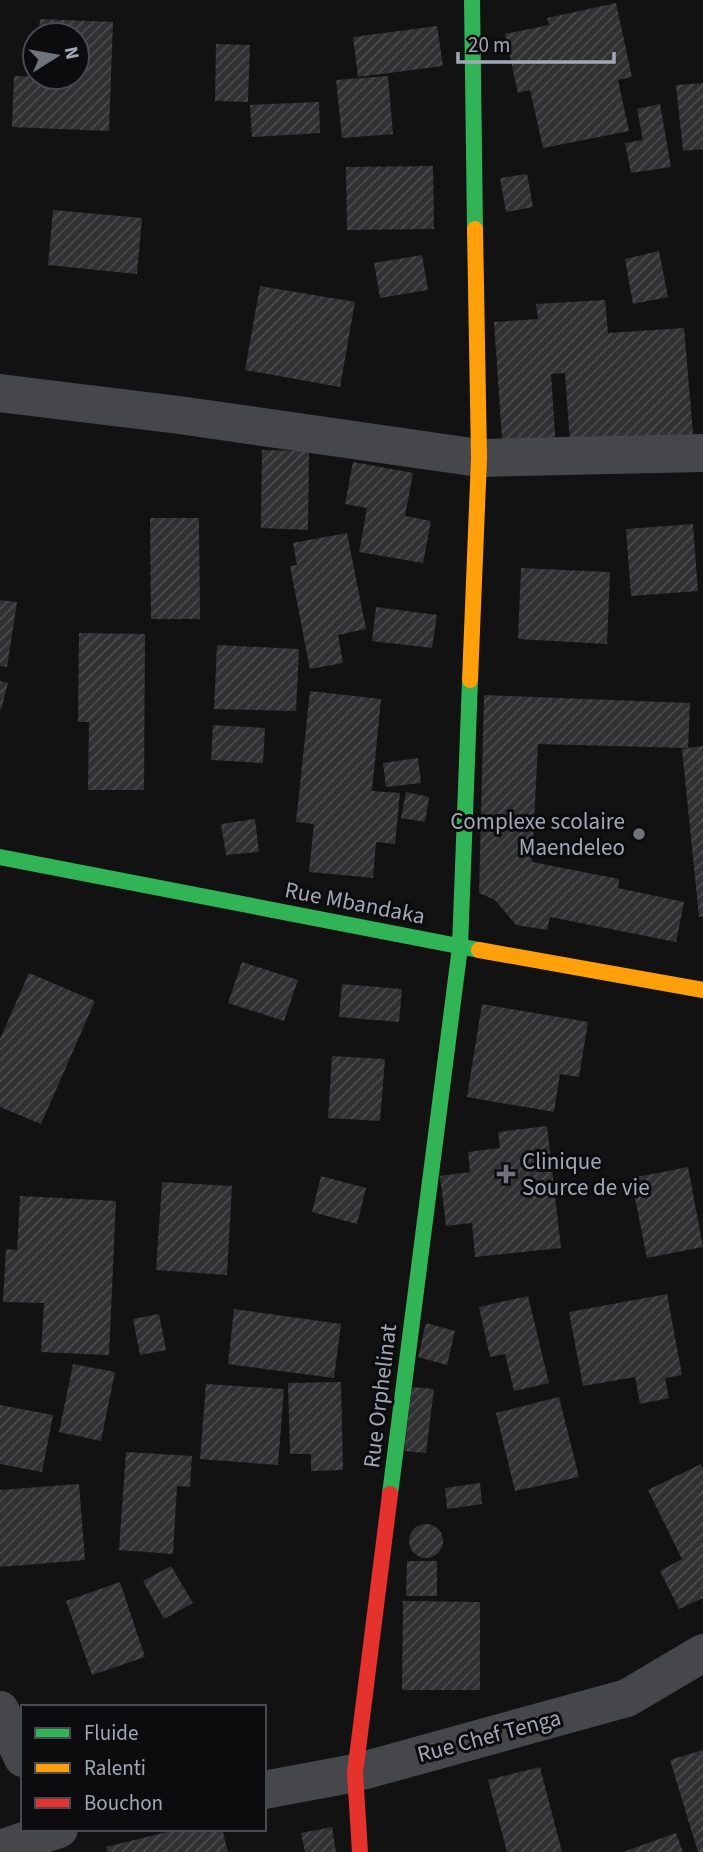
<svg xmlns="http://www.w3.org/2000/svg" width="703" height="1852" font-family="'Source Sans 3',sans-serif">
  <defs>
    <pattern id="building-hatch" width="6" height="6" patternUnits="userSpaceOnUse" patternTransform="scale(1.75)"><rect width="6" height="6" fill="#313133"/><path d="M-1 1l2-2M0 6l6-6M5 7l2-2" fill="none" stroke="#4c4c4e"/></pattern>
  </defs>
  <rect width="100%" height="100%" fill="#121212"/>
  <!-- building -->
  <path fill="url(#building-hatch)" d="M 616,3 L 632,77 L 618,80 L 629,131 L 543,148 L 530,90 L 518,93 L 505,34 L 549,25 L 547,18 Z
    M 40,19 L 113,22 L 109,131 L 12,127 L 14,76 L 77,77 L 77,35 L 39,35 Z
    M 437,26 L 443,66 L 358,77 L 353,37 Z
    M 216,44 L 250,45 L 248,102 L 215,101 Z
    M 388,76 L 393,134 L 342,138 L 336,80 Z
    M 703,83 L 703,149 L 683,151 L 676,85 Z
    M 319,102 L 320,133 L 252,137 L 250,105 Z
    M 660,104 L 671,167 L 631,173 L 625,143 L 643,140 L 637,109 Z
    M 433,166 L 434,229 L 347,230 L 346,167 Z
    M 527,174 L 533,207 L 506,212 L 500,178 Z
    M 53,210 L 142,218 L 137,274 L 48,265 Z
    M 659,251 L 668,297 L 633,304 L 625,259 Z
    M 422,255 L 428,290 L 380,298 L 374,263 Z
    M 260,286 L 355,302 L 340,387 L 245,370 Z
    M 605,300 L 608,333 L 684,328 L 693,434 L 570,443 L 565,373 L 551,374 L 556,449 L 503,453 L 494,322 L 538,319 L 536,304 Z
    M 262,450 L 309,451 L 308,530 L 261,528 Z
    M 353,462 L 413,473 L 405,516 L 431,521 L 423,563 L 359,552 L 367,508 L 345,504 Z
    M 150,518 L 199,518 L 200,619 L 151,619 Z
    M 693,524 L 698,591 L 631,596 L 626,529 Z
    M 347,533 L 366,629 L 338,635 L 343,663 L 310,669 L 290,566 L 297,565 L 293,543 Z
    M 521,568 L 610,572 L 607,644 L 518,639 Z
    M 0,600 L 17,602 L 7,667 L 0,666 Z
    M 376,607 L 437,615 L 432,648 L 372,641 Z
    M 79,633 L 145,634 L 144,790 L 88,790 L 89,722 L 78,722 Z
    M 217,645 L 299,649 L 296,711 L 214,709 Z
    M 0,681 L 8,683 L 1,710 L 0,710 Z
    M 310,691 L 381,699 L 372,791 L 400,793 L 395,844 L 376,842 L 373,878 L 309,872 L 314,824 L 296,822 Z
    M 484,695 L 690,703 L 688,748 L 703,746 L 703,916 L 699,917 L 682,749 L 687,748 L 538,744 L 532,862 L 619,879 L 618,888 L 684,902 L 676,942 L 550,917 L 547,930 L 516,925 L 495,900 L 479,893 Z
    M 213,725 L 265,728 L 263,763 L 211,760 Z
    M 418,758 L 421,783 L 386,787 L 383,763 Z
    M 406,792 L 429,797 L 425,822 L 401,818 Z
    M 255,819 L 259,852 L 226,855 L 221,824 Z
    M 242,962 L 298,980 L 284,1021 L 228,1003 Z
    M 29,973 L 95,1001 L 41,1124 L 0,1107 L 0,1039 Z
    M 342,984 L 402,989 L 399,1022 L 339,1017 Z
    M 482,1004 L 588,1022 L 579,1077 L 560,1074 L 554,1112 L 467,1097 Z
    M 332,1056 L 385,1059 L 380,1121 L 328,1118 Z
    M 547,1126 L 561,1248 L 475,1257 L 472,1223 L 446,1226 L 440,1176 L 470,1172 L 468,1152 L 500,1148 L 498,1132 Z
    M 688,1167 L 703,1247 L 647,1258 L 631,1178 Z
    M 321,1176 L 366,1188 L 357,1224 L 312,1212 Z
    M 162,1182 L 232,1186 L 227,1275 L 156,1270 Z
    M 20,1196 L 116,1201 L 109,1355 L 41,1352 L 44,1303 L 3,1302 L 6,1249 L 17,1250 Z
    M 667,1294 L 682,1375 L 665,1378 L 669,1398 L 640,1404 L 635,1377 L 583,1386 L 569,1312 Z
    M 528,1296 L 549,1383 L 514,1391 L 505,1354 L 490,1357 L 479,1307 Z
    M 234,1309 L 341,1324 L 334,1378 L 228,1364 Z
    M 159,1314 L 166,1350 L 140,1355 L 133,1319 Z
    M 426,1323 L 455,1331 L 447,1365 L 418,1357 Z
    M 73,1364 L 115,1372 L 101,1441 L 59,1432 Z
    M 341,1382 L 343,1470 L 311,1471 L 311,1454 L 290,1454 L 288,1383 Z
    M 206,1384 L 284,1389 L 278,1465 L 200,1459 Z
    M 412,1387 L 434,1389 L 426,1453 L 404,1451 Z
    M 559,1397 L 579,1477 L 515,1491 L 496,1413 Z
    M 0,1405 L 53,1415 L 42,1472 L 0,1464 Z
    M 126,1452 L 192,1456 L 190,1487 L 177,1486 L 173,1554 L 119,1550 Z
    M 701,1464 L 703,1469 L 703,1598 L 679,1609 L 660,1571 L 682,1559 L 648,1490 Z
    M 480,1483 L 482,1504 L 447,1509 L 445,1488 Z
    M 79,1484 L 85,1560 L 0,1567 L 0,1490 Z
    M409 1541a17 17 0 1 1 34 0a17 17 0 1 1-34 0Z
    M 407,1561 L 437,1561 L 437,1596 L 406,1596 Z
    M 171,1566 L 193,1603 L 164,1619 L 143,1581 Z
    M 120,1582 L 145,1657 L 92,1675 L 66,1601 Z
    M 403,1601 L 480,1602 L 480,1690 L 402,1690 Z
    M 703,1750 L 703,1852 L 698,1852 L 670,1760 Z
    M 540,1767 L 562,1852 L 507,1852 L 488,1780 Z
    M 332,1827 L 336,1852 L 305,1852 L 301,1833 Z
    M 179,1829 L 222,1829 L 228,1852 L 108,1852 L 106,1847 Z
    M 676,1833 L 683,1852 L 623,1852 Z"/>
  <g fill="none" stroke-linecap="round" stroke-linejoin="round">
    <!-- street -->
    <path stroke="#46474b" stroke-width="38" d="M 0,393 L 179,415 L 479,458 L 703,453
      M 0,1710 L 23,1758
      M 264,1790 L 355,1773 L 627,1698 L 703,1653
      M 0,1849 L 59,1829"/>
    <!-- fast -->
    <path stroke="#30b455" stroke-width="16" d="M 472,0 L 475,229
      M 0,857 L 479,950
      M 390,1494 L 460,947 L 470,680"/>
    <!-- slow -->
    <path stroke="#ff9f0a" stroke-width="16" d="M 470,680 L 479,458 L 475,229
      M 479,950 L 703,990"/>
    <!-- jam -->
    <path stroke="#e5322d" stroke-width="16" d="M 360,1852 L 355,1773 L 390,1494"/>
  </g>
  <!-- markers -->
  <g fill="#6f747c" stroke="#0c0c0e" stroke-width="2.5">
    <circle cx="639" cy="834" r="7"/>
    <path d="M502.5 1163.5h7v7h7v7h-7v7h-7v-7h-7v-7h7z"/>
  </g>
  <g text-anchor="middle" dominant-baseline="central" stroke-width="6" stroke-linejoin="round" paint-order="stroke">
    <!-- poi labels -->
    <g font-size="23" fill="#a1a8b5" stroke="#0c0c0e" text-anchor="end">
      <text x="625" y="821">Complexe scolaire<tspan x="625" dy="26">Maendeleo</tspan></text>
      <text x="522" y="1161" text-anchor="start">Clinique<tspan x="522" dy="26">Source de vie</tspan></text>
    </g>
    <!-- street labels -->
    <g font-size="23" fill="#a1a8b5" stroke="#0c0c0e">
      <text transform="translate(355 903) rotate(11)">Rue Mbandaka</text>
      <text transform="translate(380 1396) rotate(-83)">Rue Orphelinat</text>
      <text transform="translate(489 1736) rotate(-15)">Rue Chef Tenga</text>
    </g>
  </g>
  <!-- legend -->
  <rect x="21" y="1705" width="245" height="126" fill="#0c0c0e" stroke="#484a51" stroke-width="2"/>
  <rect x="35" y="1728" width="35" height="10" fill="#30b455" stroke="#484a51" stroke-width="2"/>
  <text x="84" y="1740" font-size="21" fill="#a1a8b5">Fluide</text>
  <rect x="35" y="1763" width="35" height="10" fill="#ff9f0a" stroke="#484a51" stroke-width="2"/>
  <text x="84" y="1775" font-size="21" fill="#a1a8b5">Ralenti</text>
  <rect x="35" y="1798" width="35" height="10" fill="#e5322d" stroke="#484a51" stroke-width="2"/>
  <text x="84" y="1810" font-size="21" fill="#a1a8b5">Bouchon</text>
  <!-- north arrow -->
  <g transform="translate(56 56) rotate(79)"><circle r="33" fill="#0c0c0e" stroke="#484a51" stroke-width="2"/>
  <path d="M0-5L12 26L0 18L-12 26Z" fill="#6f747c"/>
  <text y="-10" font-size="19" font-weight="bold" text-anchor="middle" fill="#a1a8b5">N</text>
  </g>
  <!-- scale -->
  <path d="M458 52v10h156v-10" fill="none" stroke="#a1a8b5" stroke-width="3.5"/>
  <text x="468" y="52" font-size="21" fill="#a1a8b5" stroke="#0c0c0e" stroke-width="5" paint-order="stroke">20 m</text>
</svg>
